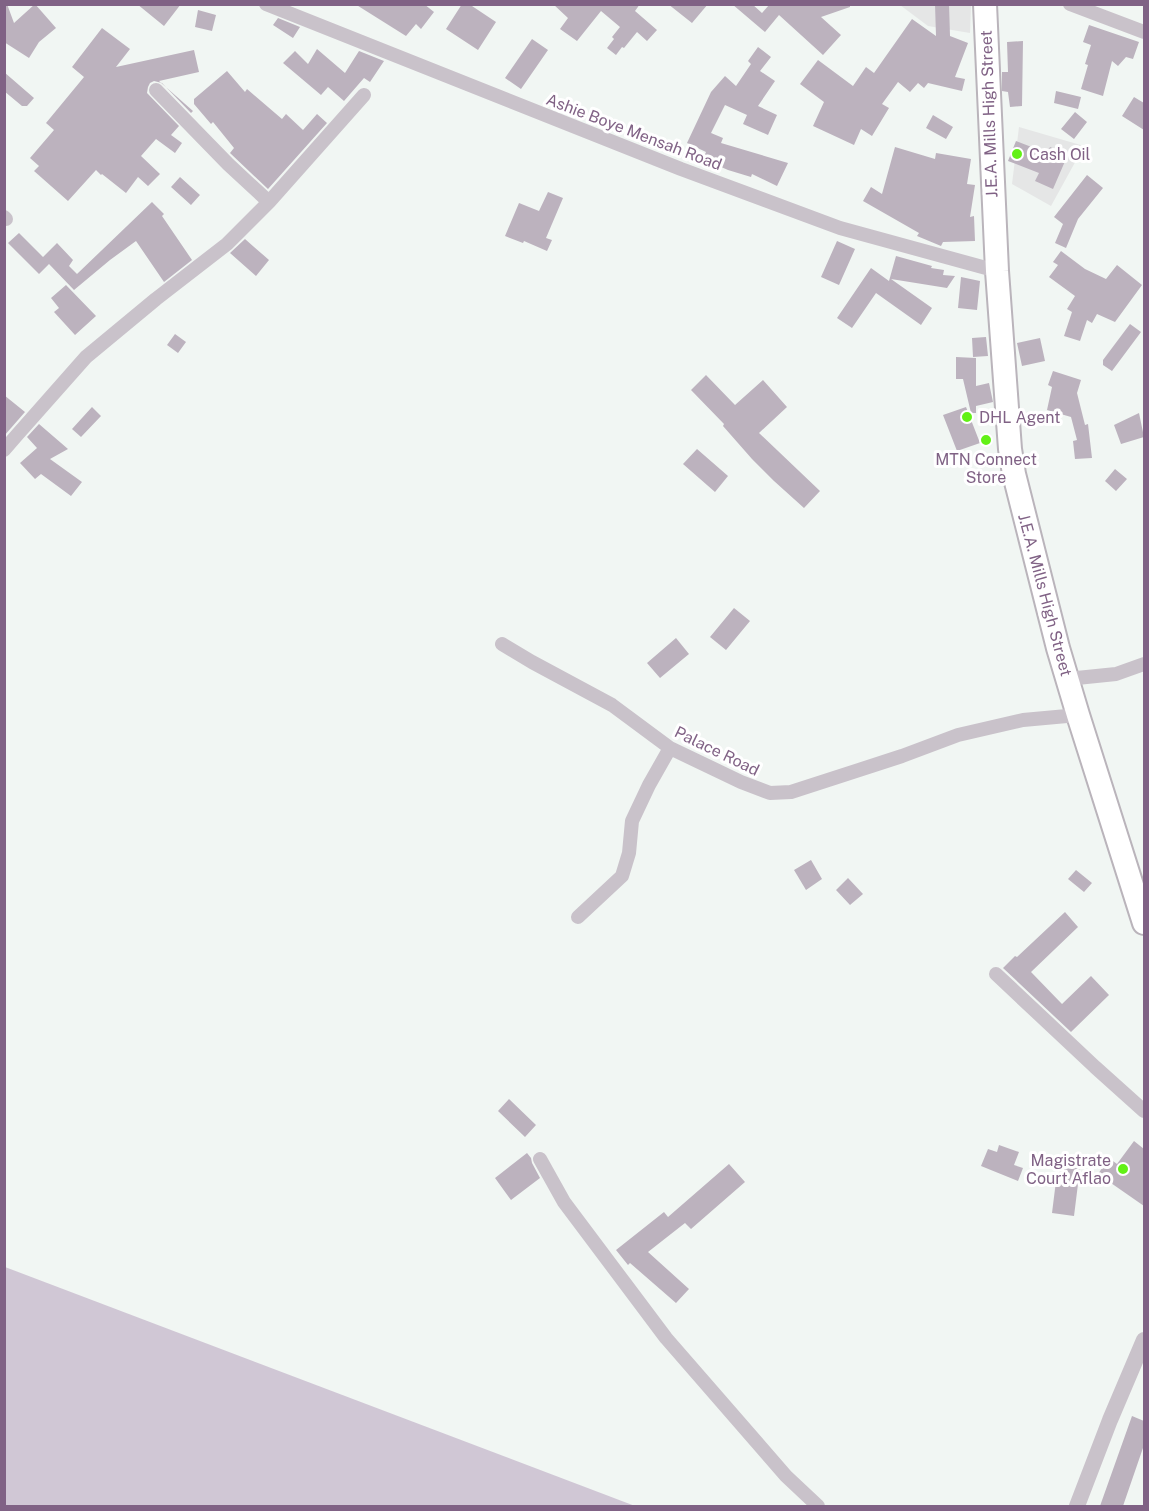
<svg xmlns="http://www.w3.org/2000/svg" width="1149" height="1511" font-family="'Public Sans',sans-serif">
  <rect width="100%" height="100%" fill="#f1f6f3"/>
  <!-- built -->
  <path fill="#e5e6e6" d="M 900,5 L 971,5 L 970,33 L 928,26 Z
    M 1019,127 L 1084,146 L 1051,206 L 1012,184 Z"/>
  <!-- water -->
  <path fill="#d0c7d5" d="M 5,1267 L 635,1506 L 5,1506 Z"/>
  <!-- building -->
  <path fill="#bcb2be" d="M 4,4 L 7,4 L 14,23 L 35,4 L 56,28 L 39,42 L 29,58 L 4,42 Z
    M 137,4 L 181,4 L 164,26 Z
    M 355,4 L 424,4 L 434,12 L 421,29 L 416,24 L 406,36 Z
    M 462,4 L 469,4 L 496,22 L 478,50 L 446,29 Z
    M 553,4 L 640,4 L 635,11 L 657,30 L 647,41 L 637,32 L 624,48 L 622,47 L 616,55 L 607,48 L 614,39 L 612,37 L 620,27 L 601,11 L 577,41 L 560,29 L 568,18 Z
    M 668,4 L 708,4 L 692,23 Z
    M 732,4 L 752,4 L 762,13 L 769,5 L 768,4 L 850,4 L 850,7 L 821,17 L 841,35 L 823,55 L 779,15 L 765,32 Z
    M 935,4 L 949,4 L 950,36 L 968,43 L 955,77 L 965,79 L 962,91 L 928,83 L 924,88 L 918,83 L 910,92 L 898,82 L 882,104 L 889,108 L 872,136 L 861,129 L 854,145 L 813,126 L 824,102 L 800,84 L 818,60 L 853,86 L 866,67 L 874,73 L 912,19 L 936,36 Z
    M 198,10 L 216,15 L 212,31 L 195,27 Z
    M 278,18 L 300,27 L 293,38 L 273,25 Z
    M 1089,25 L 1139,42 L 1133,59 L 1126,57 L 1118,66 L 1112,61 L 1103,96 L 1081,89 L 1088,65 L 1085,64 L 1091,45 L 1083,42 Z
    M 102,28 L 130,49 L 116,67 L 194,50 L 199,72 L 159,81 L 193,111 L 191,113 L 162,83 L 154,81 L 150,83 L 148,87 L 147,93 L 179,126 L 171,135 L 182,143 L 175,153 L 156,139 L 141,156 L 160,174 L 148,186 L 138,177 L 126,193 L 102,174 L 101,175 L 96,170 L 68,201 L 34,171 L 39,166 L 30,158 L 54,130 L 46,123 L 84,77 L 72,67 Z
    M 532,39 L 548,50 L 521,89 L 505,78 Z
    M 1023,41 L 1022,106 L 1010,107 L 1008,92 L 1002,91 L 1002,72 L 1008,72 L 1007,42 Z
    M 758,47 L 771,57 L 760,71 L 775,81 L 758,106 L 777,115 L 768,135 L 743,124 L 747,115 L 725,105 L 711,133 L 723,138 L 721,143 L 788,163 L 777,186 L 752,174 L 751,177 L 728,170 L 703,159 L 706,152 L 687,143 L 711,92 L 725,76 L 736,86 L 751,64 L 748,61 Z
    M 317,49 L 345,73 L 359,51 L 384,61 L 370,82 L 364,78 L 344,101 L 328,87 L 321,95 L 283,63 L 295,51 L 308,64 Z
    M 227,71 L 245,92 L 247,89 L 282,119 L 286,114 L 303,130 L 317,114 L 327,123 L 268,189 L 230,153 L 234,148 L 213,122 L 211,124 L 194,104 L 194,99 Z
    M 4,72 L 34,98 L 27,106 L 22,106 L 4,91 Z
    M 1056,91 L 1081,97 L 1078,109 L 1054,103 Z
    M 1134,97 L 1144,103 L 1144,130 L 1122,116 Z
    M 1075,112 L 1087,122 L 1074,139 L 1061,129 Z
    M 933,115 L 953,127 L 946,139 L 926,128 Z
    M 1016,141 L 1047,153 L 1050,147 L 1066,154 L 1066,159 L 1053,189 L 1035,181 L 1039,173 L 1008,161 Z
    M 895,147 L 935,159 L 936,153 L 971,159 L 967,184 L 975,185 L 970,217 L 974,216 L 975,241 L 943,242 L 941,246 L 917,236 L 919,233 L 863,201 L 871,187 L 882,194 Z
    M 1087,175 L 1103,188 L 1078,219 L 1066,248 L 1055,243 L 1063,224 L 1054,217 Z
    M 180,177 L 200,195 L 191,205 L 171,187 Z
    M 548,192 L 563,198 L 546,238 L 552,240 L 547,251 L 524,241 L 523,243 L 505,236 L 519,203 L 539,211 Z
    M 152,202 L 164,214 L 162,216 L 192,260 L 164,282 L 136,241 L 110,260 L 74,290 L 49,264 L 39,274 L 8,243 L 19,233 L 43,257 L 57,243 L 73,260 L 69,266 L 77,274 Z
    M 245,239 L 269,260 L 256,276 L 230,253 Z
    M 837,241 L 855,249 L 839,285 L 821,277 Z
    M 1061,251 L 1085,269 L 1106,279 L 1117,265 L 1142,285 L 1115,322 L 1097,314 L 1092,323 L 1087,320 L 1080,341 L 1064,336 L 1072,312 L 1067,309 L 1075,296 L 1049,277 L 1058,265 L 1053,262 Z
    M 896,256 L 932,266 L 931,268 L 944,270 L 943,275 L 955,276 L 947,288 L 891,279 L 932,308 L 921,325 L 876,293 L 852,328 L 837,318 L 871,268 L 889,281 Z
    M 961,277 L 980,281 L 977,310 L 958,308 Z
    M 66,285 L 96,316 L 75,335 L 54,312 L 59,308 L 51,298 Z
    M 1130,324 L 1141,332 L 1112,371 L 1103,365 L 1103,360 Z
    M 175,334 L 186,342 L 178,353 L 167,345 Z
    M 986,337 L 988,356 L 973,357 L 972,338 Z
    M 1040,338 L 1045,361 L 1022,366 L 1017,343 Z
    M 956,357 L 976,358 L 976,386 L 989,383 L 993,402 L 976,406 L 976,413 L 971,413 L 963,379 L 956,379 Z
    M 1053,371 L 1081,380 L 1077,393 L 1085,425 L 1088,424 L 1092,458 L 1075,459 L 1073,441 L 1077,440 L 1071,417 L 1047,410 L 1052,387 L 1048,385 Z
    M 706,375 L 735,405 L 763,380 L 787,407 L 759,433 L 820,491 L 804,508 L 774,481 L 752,459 L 723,426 L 724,424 L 691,390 Z
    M 4,395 L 25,412 L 4,436 Z
    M 92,407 L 101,416 L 81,437 L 72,429 Z
    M 966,407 L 980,443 L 957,451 L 943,415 Z
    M 1139,413 L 1144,437 L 1121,444 L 1114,425 Z
    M 39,424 L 68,449 L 50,459 L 82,482 L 71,496 L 41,474 L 35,479 L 20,463 L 37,448 L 27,437 Z
    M 697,449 L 728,476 L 715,492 L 683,464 Z
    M 1115,469 L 1127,479 L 1116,491 L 1105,481 Z
    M 734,608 L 750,621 L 726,650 L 710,637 Z
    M 676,638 L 689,654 L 660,678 L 647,663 Z
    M 811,860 L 822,879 L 806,890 L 794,870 Z
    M 1076,870 L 1092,883 L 1084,892 L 1068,879 Z
    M 848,878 L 863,894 L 850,905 L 836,890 Z
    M 1065,912 L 1078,927 L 1031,972 L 1062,1004 L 1091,976 L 1109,995 L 1071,1032 L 1003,968 L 1015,956 L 1017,957 Z
    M 509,1099 L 536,1125 L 525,1137 L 498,1111 Z
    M 1134,1141 L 1144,1149 L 1144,1206 L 1098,1174 L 1109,1158 L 1117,1164 Z
    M 999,1145 L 1019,1152 L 1014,1165 L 1023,1168 L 1018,1181 L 981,1166 L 988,1149 L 997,1152 Z
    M 527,1153 L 531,1158 L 532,1163 L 540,1178 L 511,1200 L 495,1178 Z
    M 729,1164 L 745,1182 L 691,1229 L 685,1223 L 648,1252 L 689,1289 L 676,1303 L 630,1263 L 628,1265 L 616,1250 L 664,1212 L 668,1217 Z
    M 1058,1165 L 1080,1168 L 1074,1216 L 1052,1213 Z
    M 1132,1416 L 1144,1421 L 1144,1445 L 1123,1506 L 1100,1506 Z"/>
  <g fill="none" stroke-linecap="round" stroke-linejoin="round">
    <defs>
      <path id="trunk" d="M 985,4 L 997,271 L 1010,449 L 1014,474 L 1058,648 L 1078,715 L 1144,923"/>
    </defs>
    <!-- trunk casing -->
    <use href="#trunk" stroke="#bab4bb" stroke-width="26"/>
    <!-- minor -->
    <path stroke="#c9c2ca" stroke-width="14" d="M 266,4 L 681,169 L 840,228 L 997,271
      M 1070,4 L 1144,32
      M 156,90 L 228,164 L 269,202 L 364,95
      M 4,217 L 6,219
      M 4,450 L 17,435 L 86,357 L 156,299 L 227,244 L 269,202
      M 502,644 L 532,662 L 612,705 L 670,748 L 741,782 L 770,793 L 791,792 L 902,756 L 958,735 L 1023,720 L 1078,715
      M 1067,679 L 1116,674 L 1144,664
      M 578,917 L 622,876 L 629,853 L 632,821 L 649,785 L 670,748
      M 996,974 L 1095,1067 L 1144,1111
      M 540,1159 L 564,1202 L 666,1338 L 786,1476 L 818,1506"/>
    <!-- tertiary -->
    <path stroke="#c9c2ca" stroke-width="16" d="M 1077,1506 L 1110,1420 L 1144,1340"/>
    <!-- trunk -->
    <use href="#trunk" stroke="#fff" stroke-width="22"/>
  </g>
  <!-- markers -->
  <g fill="#62f116" stroke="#fff" stroke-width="2">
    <circle cx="1017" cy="154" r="6"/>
    <circle cx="967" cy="417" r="6"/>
    <circle cx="986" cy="440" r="6"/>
    <circle cx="1123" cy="1169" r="6"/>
  </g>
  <g text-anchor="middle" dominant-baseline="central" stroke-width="6" stroke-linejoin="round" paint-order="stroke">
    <!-- street labels -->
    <g font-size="16" fill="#806285" stroke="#fff">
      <text transform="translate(989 114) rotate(-92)">J.E.A. Mills High Street</text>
      <text transform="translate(634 132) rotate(21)">Ashie Boye Mensah Road</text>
      <text transform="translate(1045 595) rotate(75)">J.E.A. Mills High Street</text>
      <text transform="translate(717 751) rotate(26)">Palace Road</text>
    </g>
    <!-- poi labels -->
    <g font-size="16" fill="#806285" stroke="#fff" text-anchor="start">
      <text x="1029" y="154">Cash Oil</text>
      <text x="979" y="417">DHL Agent</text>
      <text x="986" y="459" text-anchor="middle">MTN Connect<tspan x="986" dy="18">Store</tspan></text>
      <text x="1111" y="1160" text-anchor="end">Magistrate<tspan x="1111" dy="18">Court Aflao</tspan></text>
    </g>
  </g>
  <!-- border -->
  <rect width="1149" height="1511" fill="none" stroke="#806285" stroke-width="12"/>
</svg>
